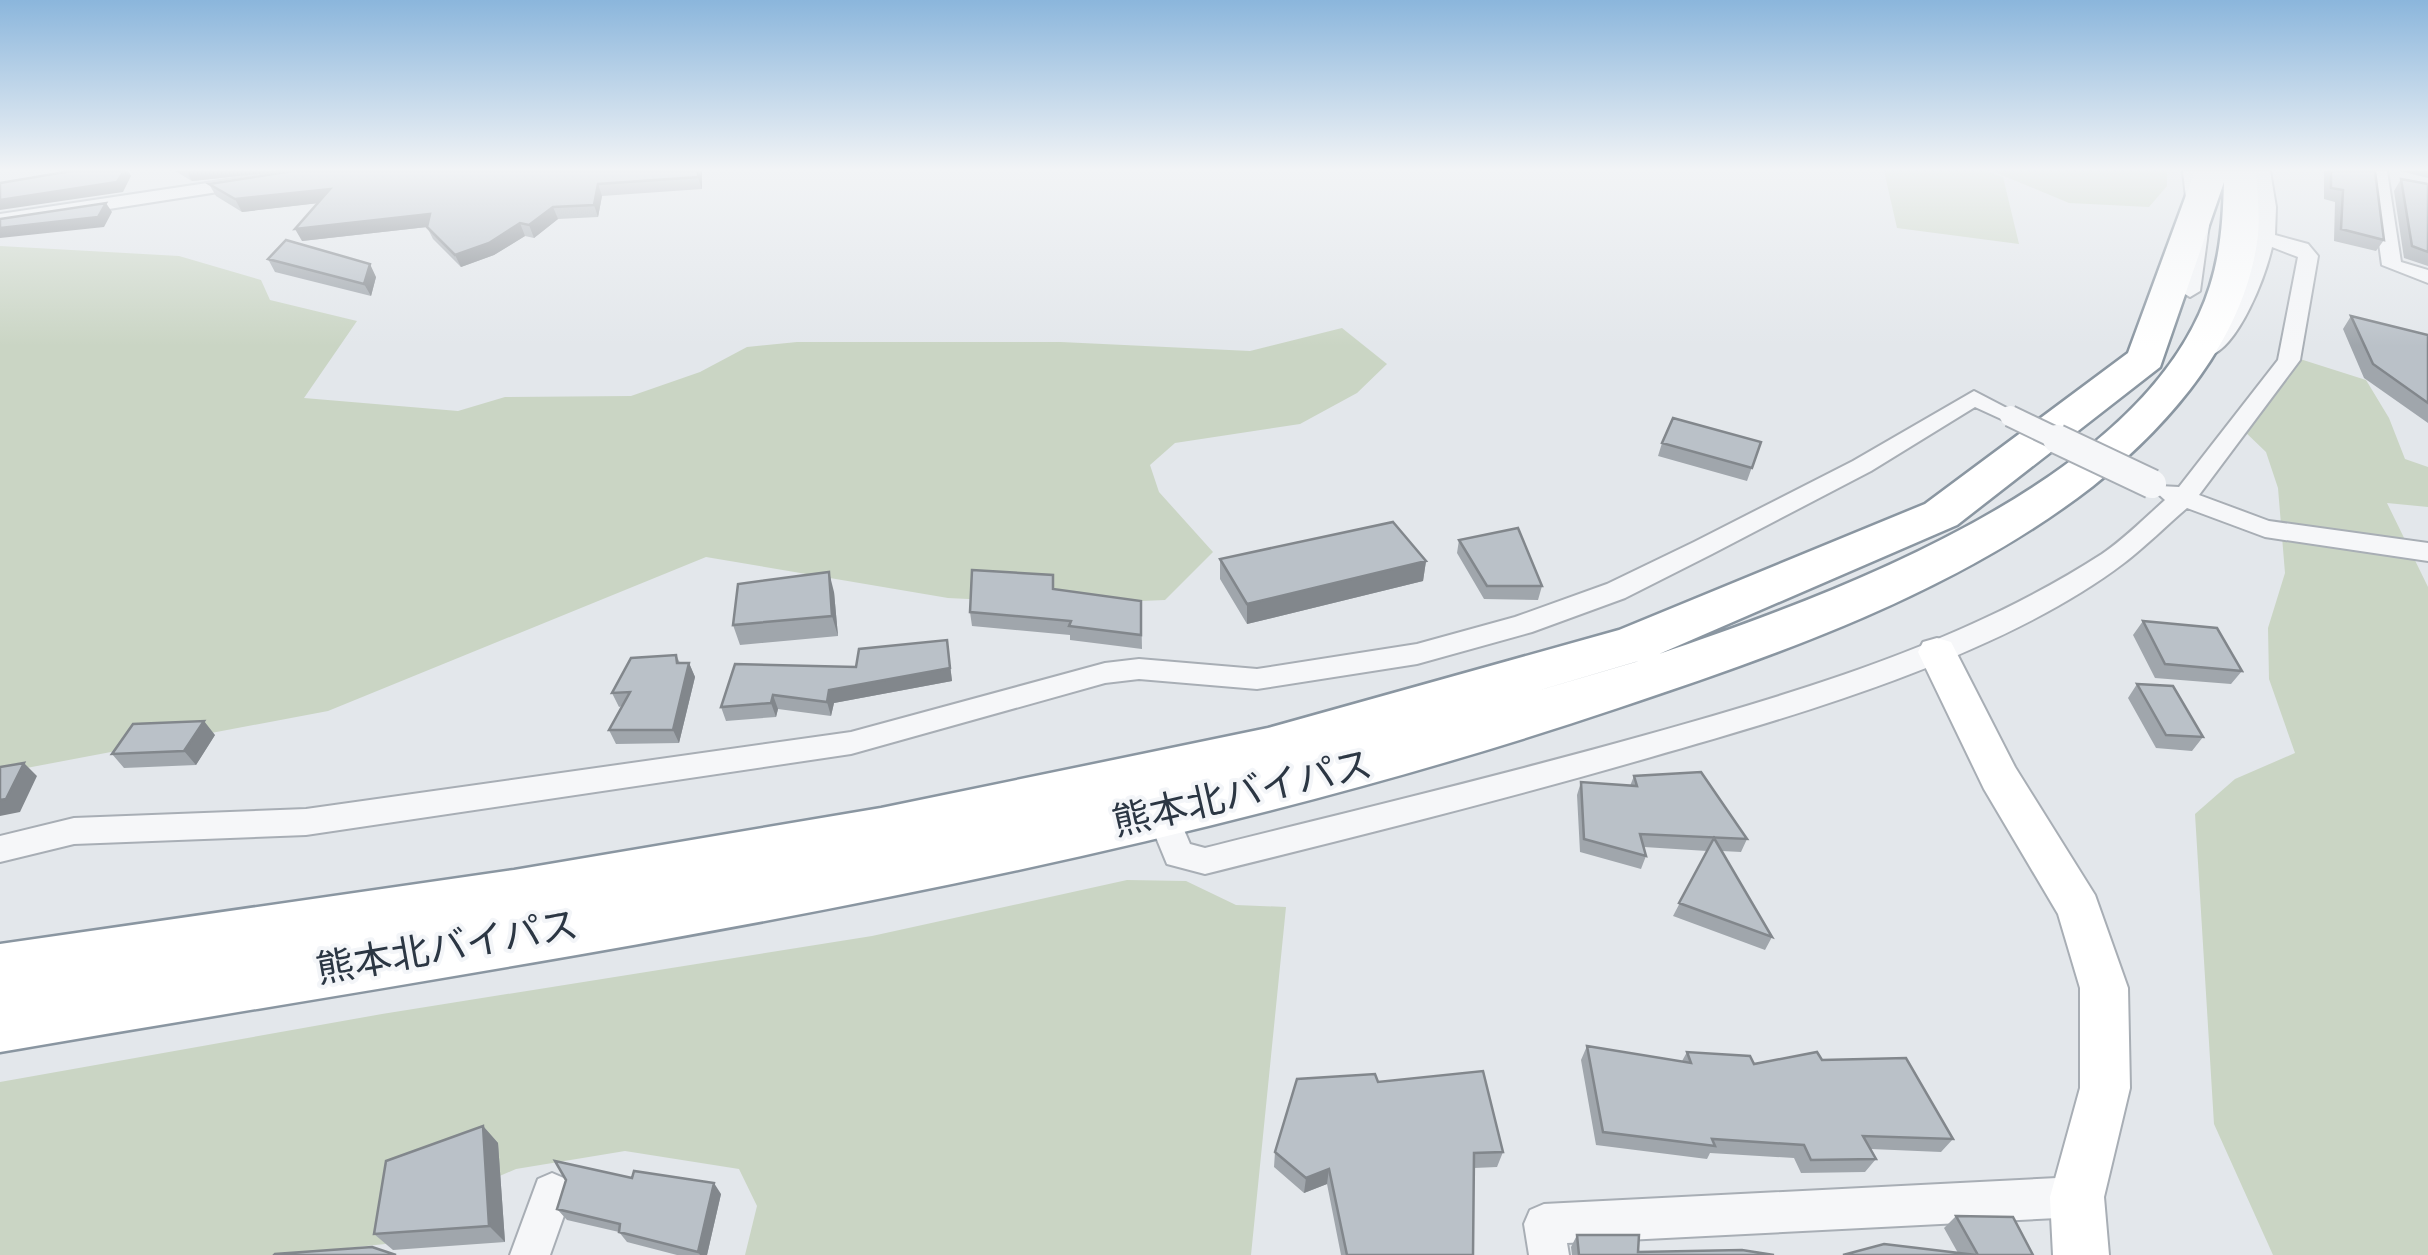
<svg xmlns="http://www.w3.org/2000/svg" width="2428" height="1255" font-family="'Titillium Web','Noto Sans JP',sans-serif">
  <rect width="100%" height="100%" fill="#e3e7eb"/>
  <!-- green -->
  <path fill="#cad5c4" d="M 1884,171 L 1987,171 L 2003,177 L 2019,244 L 1897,228 Z
    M 1992,171 L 2167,171 L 2167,186 L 2149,207 L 2069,203 Z
    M 0,246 L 179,256 L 261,280 L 270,300 L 357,321 L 304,398 L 458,411 L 505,397 L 631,396 L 700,372 L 747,347 L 797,342 L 1061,342 L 1250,351 L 1342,328 L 1387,364 L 1357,393 L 1300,424 L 1175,443 L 1150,465 L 1159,492 L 1213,552 L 1165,600 L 1072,604 L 948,598 L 706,557 L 328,711 L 0,773 Z
    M 2300,359 L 2366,380 L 2389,418 L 2405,459 L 2428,467 L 2428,507 L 2387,503 L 2428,587 L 2428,1255 L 2273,1255 L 2214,1124 L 2195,814 L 2235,779 L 2295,753 L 2269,679 L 2268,628 L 2285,573 L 2278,488 L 2266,452 L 2241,428 Z
    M 1127,880 L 1186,881 L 1236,905 L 1286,907 L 1251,1255 L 745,1255 L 757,1206 L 739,1169 L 625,1151 L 516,1169 L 433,1205 L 385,1244 L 283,1255 L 0,1255 L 0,1082 L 382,1014 L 872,936 Z"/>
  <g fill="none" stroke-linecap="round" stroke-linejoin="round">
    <defs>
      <path id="street" d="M 287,171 L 330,171 L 321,176 L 0,226 L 0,214 Z
        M 2183,171 L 2201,171 L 2209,225 L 2200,291 L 2190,297 L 2180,291 L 2189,225 Z
        M 2252,171 L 2270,171 L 2276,207 L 2275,235 L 2308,244 L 2318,256 L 2300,360 L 2199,495 L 2269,521 L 2428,543 L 2428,561 L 2265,537 L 2187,508 C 2166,526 2146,546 2124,563 C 2002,656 1798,715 1651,757 C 1503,800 1354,837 1205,874 L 1167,864 L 1146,813 L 1151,804 L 1162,800 L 1173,804 L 1190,844 L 1205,848 C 1352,811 1500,776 1646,735 C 1803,691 1964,643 2102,554 C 2124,539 2145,518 2165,500 L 2156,492 L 2159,486 L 2179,487 L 2278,360 L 2298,257 L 2272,247 C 2266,275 2239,347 2209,356 L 2198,349 C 2244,288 2263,247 2252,171 Z
        M 2369,171 L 2387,171 L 2401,262 L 2428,270 L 2428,283 L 2382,265 Z
        M 1974,391 L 2022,416 L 2010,423 L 1975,407 L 1871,471 L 1712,554 L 1625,598 L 1532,632 L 1417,664 L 1257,689 L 1139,679 L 1105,683 L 851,754 L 306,835 L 74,844 L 0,862 L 0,836 L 74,818 L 306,809 L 851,732 L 1105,663 L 1139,659 L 1257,669 L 1417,644 L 1515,617 L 1607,584 L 1694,542 L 1853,461 Z
        M 552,1173 L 566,1179 L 572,1193 L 550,1255 L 510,1255 L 538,1179 Z
        M 2077,1177 L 2091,1183 L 2097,1197 L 2091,1211 L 2077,1217 L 1567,1243 L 1569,1255 L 1529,1255 L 1524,1224 L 1530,1210 L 1544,1204 Z"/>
      <path id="secondary" d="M 1937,638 L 1951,642 L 2015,767 L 2095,895 L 2128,988 L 2130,1088 L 2104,1197 L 2109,1255 L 2053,1255 L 2050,1197 L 2080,1088 L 2080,988 L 2058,914 L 1984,789 L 1918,652 L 1923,642 Z"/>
      <path id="highway" d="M 2195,171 L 2256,171 C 2257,191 2260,214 2258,235 C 2246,337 2171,424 2093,486 C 1955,593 1782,653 1618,708 C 1096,884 542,959 0,1052 L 0,944 L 514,870 L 881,808 L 1268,728 L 1619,630 L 1925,504 L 2128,353 ZM 2224,182 C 2223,218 2221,251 2210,286 C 2149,481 1834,594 1659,654 L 1957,525 L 2160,367 ZM 1639,661 L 1367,741 L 1635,662 Z"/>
    </defs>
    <!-- street casing -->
    <use href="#street" stroke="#a8aeb5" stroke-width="4"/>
    <!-- secondary casing -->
    <use href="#secondary" stroke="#a8aeb5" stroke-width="4"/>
    <!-- highway casing -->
    <use href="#highway" stroke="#8a96a1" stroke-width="5"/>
    <!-- street -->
    <use href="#street" fill="#f6f7f9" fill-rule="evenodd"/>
    <!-- secondary -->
    <use href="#secondary" fill="#fff" fill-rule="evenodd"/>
    <!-- highway -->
    <use href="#highway" fill="#fff" fill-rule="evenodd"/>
    <defs>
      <path id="street-bridge-far1" d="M 2010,416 L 2062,441"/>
      <path id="street-bridge" d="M 2057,439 L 2152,484"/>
    </defs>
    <!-- street-bridge-far1 casing -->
    <use href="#street-bridge-far1" stroke="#a8aeb5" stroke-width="24" stroke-linecap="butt"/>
    <!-- street-bridge casing -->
    <use href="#street-bridge" stroke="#a8aeb5" stroke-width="32" stroke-linecap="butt"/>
    <!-- street-bridge-far1 -->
    <use href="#street-bridge-far1" stroke="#f6f7f9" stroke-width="20"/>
    <!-- street-bridge -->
    <use href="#street-bridge" stroke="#f6f7f9" stroke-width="28"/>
  </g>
  <!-- wall -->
  <path fill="#a0a6ac" d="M 175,171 L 287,171 L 192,181 Z
    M 293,171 L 702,171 L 702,189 L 602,196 L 598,217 L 558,219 L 534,238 L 525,236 L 494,255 L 461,267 L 433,239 L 427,227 L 302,241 L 318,203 L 242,212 L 216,196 L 209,184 Z
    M 2324,171 L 2375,171 L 2384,240 L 2376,251 L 2334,241 L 2335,202 L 2324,199 Z
    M 2400,171 L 2428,171 L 2428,178 Z
    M 2401,179 L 2428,184 L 2428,266 L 2404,258 L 2394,191 Z
    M 268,259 L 376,277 L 371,296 L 275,272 Z
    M 2351,316 L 2428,335 L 2428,423 L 2364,378 L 2343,329 Z
    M 1761,442 L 1747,481 L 1658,456 L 1662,443 Z
    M 1459,540 L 1542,586 L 1538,600 L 1484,599 L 1457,553 Z
    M 1220,559 L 1426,561 L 1423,581 L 1247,624 L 1220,579 Z
    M 1055,589 L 1141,601 L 1142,649 L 1070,640 L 1070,635 L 972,626 L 970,612 Z
    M 834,592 L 838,636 L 740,645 L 733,625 Z
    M 2143,621 L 2242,671 L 2231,684 L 2155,678 L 2133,635 Z
    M 947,640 L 952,681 L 834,703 L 831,716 L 778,709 L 776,717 L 726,721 L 721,707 Z
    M 676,655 L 680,663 L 689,663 L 695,677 L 679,743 L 616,744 L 609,730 L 622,706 L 619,707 L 612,693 Z
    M 2137,684 L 2203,737 L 2192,751 L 2156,748 L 2128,698 Z
    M 215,735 L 196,765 L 124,768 L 112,754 Z
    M 1634,776 L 1747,839 L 1741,852 L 1722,851 L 1772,937 L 1765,950 L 1673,916 L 1707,851 L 1644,847 L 1646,856 L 1641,869 L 1580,852 L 1577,795 L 1581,782 L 1630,786 Z
    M 1587,1046 L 1682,1061 L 1687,1052 L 1754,1064 L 1822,1060 L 1953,1139 L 1941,1152 L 1871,1149 L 1876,1159 L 1865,1172 L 1801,1173 L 1794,1158 L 1710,1153 L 1707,1159 L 1596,1145 L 1581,1060 Z
    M 1378,1082 L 1503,1152 L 1497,1167 L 1474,1168 L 1473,1255 L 1341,1255 L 1327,1184 L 1304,1193 L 1274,1167 L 1275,1152 Z
    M 483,1126 L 498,1143 L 505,1242 L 393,1250 L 374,1234 Z
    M 632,1178 L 721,1194 L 707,1255 L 677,1255 L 627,1242 L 619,1232 L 567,1220 L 557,1209 Z
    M 1956,1216 L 2033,1255 L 1843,1255 L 1958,1253 L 1944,1228 Z
    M 1577,1235 L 1638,1252 L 1774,1255 L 1572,1255 L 1571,1247 Z"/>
  <!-- shaded-wall -->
  <path fill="#82878c" d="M 124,171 L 128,171 L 131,176 L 123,192 L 0,210 L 0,200 Z
    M 186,171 L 287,171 L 192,181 Z
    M 698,171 L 702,171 L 702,189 L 698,177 Z
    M 598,184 L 602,196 L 598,217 L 594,205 Z
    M 330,189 L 337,201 L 242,212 L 235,199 Z
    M 106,203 L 112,212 L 104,227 L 0,238 L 0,228 Z
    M 553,207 L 558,219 L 534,238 L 529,225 Z
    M 430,214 L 436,226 L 302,241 L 295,229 Z
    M 520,223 L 525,236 L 494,255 L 461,267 L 455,255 Z
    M 370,264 L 376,277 L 371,296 L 364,284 Z
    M 1426,561 L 1423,581 L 1247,624 L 1247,604 Z
    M 829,572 L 834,592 L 838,636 L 832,616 Z
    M 947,640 L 952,681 L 834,703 L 831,716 L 827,702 L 829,690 Z
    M 689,663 L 695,677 L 679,743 L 673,730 Z
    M 773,695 L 778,709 L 776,717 L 771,703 Z
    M 204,721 L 215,735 L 196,765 L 184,751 Z
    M 24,763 L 37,776 L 20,812 L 0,816 L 0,800 Z
    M 483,1126 L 498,1143 L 505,1242 L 489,1226 Z
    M 1329,1169 L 1327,1184 L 1304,1193 L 1306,1178 Z
    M 714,1183 L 721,1194 L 707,1255 L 700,1255 L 698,1252 Z"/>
  <!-- building -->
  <path fill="#bac1c8" stroke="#82878c" stroke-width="2.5" d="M 71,171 L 124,171 L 117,182 L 0,200 L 0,183 Z
    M 293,171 L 698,171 L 698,177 L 598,184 L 594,205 L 553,207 L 529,225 L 520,223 L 489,243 L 455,255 L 427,227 L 430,214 L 295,229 L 330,189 L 235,199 L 209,184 Z
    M 2331,171 L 2375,171 L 2384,240 L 2341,229 L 2343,190 L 2331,188 Z
    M 2401,179 L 2428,184 L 2428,252 L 2412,246 Z
    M 106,203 L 98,217 L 0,228 L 0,219 Z
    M 286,240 L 370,264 L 364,284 L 268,259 Z
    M 2351,316 L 2428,335 L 2428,403 L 2373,364 Z
    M 1673,418 L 1761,442 L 1752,468 L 1662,443 Z
    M 1393,522 L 1426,561 L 1247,604 L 1220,559 Z
    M 1518,528 L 1542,586 L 1487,586 L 1459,540 Z
    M 972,570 L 1053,575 L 1053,589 L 1141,601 L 1141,635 L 1069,626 L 1071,621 L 970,612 Z
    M 829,572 L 832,616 L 733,625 L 738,584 Z
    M 2143,621 L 2217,628 L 2242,671 L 2165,664 Z
    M 947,640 L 950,668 L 829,690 L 827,702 L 773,695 L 771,703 L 721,707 L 735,664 L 856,667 L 859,649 Z
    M 676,655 L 677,663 L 689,663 L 673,730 L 609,730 L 630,692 L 612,693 L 631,658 Z
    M 2137,684 L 2173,686 L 2203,737 L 2166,735 Z
    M 204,721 L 184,751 L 112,754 L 133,724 Z
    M 24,763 L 6,799 L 0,800 L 0,767 Z
    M 1701,772 L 1747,839 L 1640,834 L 1646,856 L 1584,839 L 1581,782 L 1637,786 L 1634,776 Z
    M 1714,838 L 1772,937 L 1679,903 Z
    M 1587,1046 L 1691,1063 L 1687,1052 L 1750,1056 L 1754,1064 L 1817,1052 L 1822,1060 L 1906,1058 L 1953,1139 L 1863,1136 L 1876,1159 L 1811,1160 L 1804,1145 L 1712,1139 L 1715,1146 L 1603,1132 Z
    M 1483,1071 L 1503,1152 L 1474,1153 L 1473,1255 L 1347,1255 L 1329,1169 L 1306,1178 L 1275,1152 L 1297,1079 L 1375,1074 L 1378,1082 Z
    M 483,1126 L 489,1226 L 374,1234 L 386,1161 Z
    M 555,1161 L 632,1178 L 634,1171 L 714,1183 L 698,1252 L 619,1232 L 620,1224 L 557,1209 L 566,1180 Z
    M 1956,1216 L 2013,1217 L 2033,1255 L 1978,1255 Z
    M 1577,1235 L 1639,1235 L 1638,1252 L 1742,1250 L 1774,1255 L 1579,1255 Z
    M 1884,1244 L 1976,1255 L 1843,1255 Z
    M 372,1247 L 396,1255 L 274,1255 L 275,1254 Z"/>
  <!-- sky -->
  <linearGradient id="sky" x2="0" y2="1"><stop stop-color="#8bb6dc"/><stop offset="0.49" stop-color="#f2f4f6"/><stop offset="1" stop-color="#f2f4f6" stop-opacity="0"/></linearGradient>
  <rect width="2428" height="346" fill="url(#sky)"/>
  <g text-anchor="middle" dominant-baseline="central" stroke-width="8" stroke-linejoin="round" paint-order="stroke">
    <!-- street labels -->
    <g font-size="38" fill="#2b3643" stroke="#f3f5f8">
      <text transform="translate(1242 792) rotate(-13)">熊本北バイパス</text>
      <text transform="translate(447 946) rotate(-10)">熊本北バイパス</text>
    </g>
  </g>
</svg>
